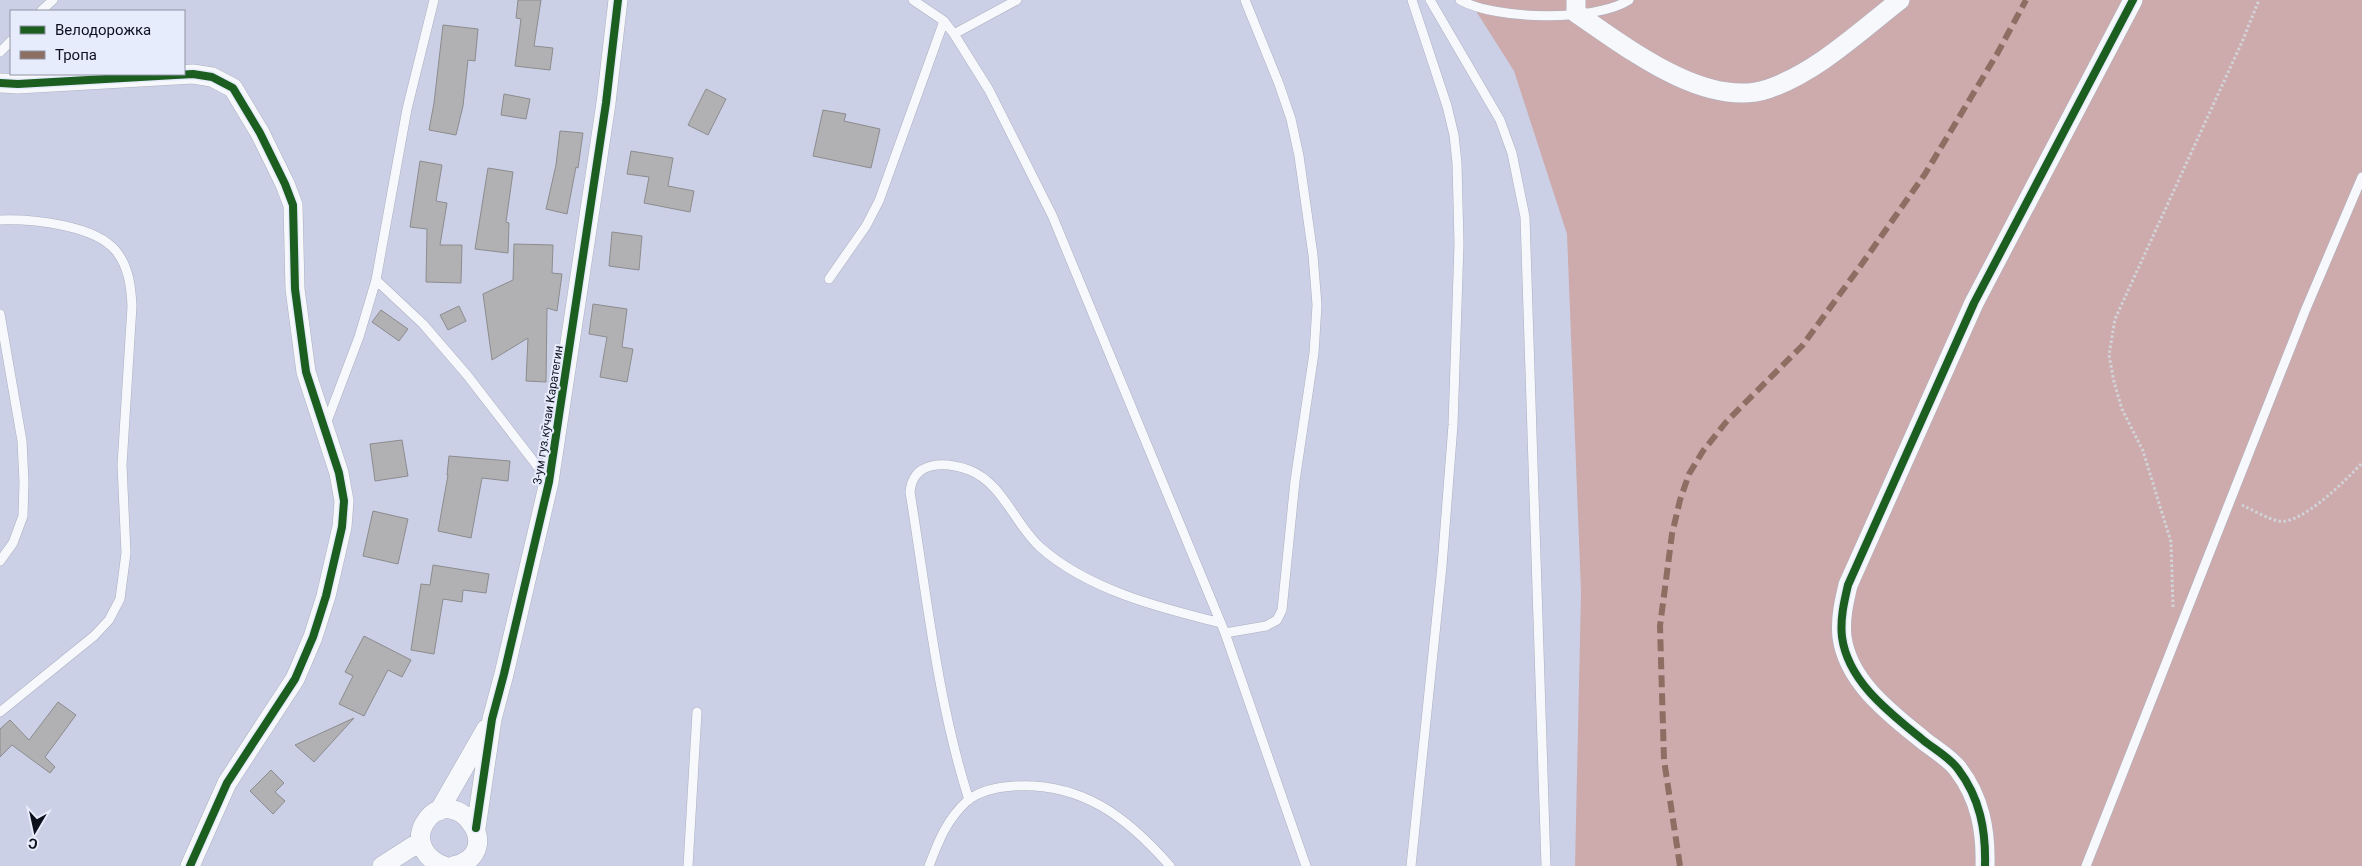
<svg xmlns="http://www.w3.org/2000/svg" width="2362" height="866" font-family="Roboto,sans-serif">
  <rect width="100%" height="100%" fill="#cbd0e6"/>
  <!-- green -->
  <path fill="#cdabac" d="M 1469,0 L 2362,0 L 2362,866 L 1575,866 L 1581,592 L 1567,234 L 1514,71 Z"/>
  <!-- building -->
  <path fill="#b1b1b3" stroke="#8c8c8f" d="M 518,0 L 541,0 L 534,46 L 553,48 L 550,70 L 515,66 L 521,19 L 516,18 Z
    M 443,25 L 478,29 L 475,61 L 468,60 L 463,106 L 456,135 L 429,130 L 434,103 Z
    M 706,89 L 726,99 L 708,135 L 688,125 Z
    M 504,94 L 530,99 L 526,119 L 501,115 Z
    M 823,110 L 846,114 L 844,121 L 880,129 L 871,168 L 813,156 Z
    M 560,131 L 583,133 L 578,168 L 576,167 L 567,214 L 546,209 L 556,165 Z
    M 631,151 L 673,158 L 668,186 L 694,191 L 690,212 L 644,203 L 649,177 L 627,174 Z
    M 420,161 L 442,165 L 436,201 L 447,203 L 440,245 L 462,245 L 461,283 L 426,282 L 427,229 L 410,227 Z
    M 488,168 L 513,172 L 506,222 L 509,223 L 508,253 L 475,249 Z
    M 612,232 L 642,236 L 639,270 L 609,266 Z
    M 514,244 L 553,245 L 552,273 L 562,274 L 557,311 L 547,308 L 546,382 L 526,381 L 528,338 L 492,360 L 483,294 L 513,280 Z
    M 593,304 L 627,309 L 622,347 L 633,349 L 627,382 L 600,377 L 607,337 L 589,334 Z
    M 459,306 L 466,321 L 448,330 L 440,315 Z
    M 381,310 L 408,329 L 399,341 L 372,322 Z
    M 402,440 L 408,476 L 375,481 L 370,444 Z
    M 449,456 L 510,461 L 508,481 L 482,478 L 471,538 L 438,531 L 448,475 L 447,475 Z
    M 373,511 L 408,519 L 398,564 L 363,556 Z
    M 433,565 L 489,574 L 486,593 L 463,590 L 462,602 L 443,599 L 434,654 L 411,650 L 421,584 L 430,585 Z
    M 364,636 L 411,660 L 402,677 L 388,670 L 364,716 L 339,704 L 353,676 L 345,672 Z
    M 58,702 L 76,715 L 45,757 L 55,767 L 50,773 L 12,745 L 0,757 L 0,729 L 10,720 L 29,740 Z
    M 354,718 L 314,762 L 295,745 Z
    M 271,770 L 284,783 L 275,792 L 285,801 L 273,814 L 250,791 Z"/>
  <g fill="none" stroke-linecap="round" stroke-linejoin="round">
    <defs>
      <path id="service" d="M 913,0 L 944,21 L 954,34 L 989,90 L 1052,215 L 1225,633 L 1306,866
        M 1430,0 L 1500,120 L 1512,153 L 1525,217 L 1546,866
        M 1460,0 C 1496,20 1595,22 1629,0
        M 41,11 L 53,0
        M 954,34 L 1017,0
        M 0,52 L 11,41
        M 0,220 C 33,219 95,225 116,251 C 129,267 131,287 132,306 L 122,465 L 126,553 L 120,599 L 109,620 L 94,636 L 0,712
        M 829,279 L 866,226 L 879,201 L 944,21
        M 376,280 L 423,324 L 467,375 L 548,480
        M 0,314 L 22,441 L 24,482 L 23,516 L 13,543 L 0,561
        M 326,424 L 359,337 L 376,280 L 407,109 L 434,0
        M 1225,633 L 1266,626 L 1277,620 L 1282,610 L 1295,481 L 1314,353 L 1317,305 L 1313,255 L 1299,156 L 1291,119 L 1279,84 L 1245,0
        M 969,800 C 937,700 927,596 910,492 C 913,461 944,461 969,470 C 1003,483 1015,525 1040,547 C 1088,590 1161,608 1221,623
        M 688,866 L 697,712
        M 929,866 C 938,842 947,819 967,801 C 979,791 999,787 1014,786 C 1082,782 1127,817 1170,866
        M 1411,866 L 1442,566 L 1453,425 L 1459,244 L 1457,163 L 1454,135 L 1447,106 L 1412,0
        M 2086,866 L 2305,311 L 2362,177"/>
      <path id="minor" d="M 1576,0 L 1576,13 C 1625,46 1705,110 1768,89 C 1817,72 1859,32 1900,0
        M 0,83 L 18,84 L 193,74 L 212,77 L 233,88 L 260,133 L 285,184 L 293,205 L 295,289 L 306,372 L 339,473 L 344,501 L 342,527 L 326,596 L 313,637 L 295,679 L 227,783 L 190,866
        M 439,811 L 486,729
        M 476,828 L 492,719 L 504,674 L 549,482 L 606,103 L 618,0
        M 382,866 L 421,841
        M 444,866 C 427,860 414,843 424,824 C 452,777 511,853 453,866
        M 1985,866 C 1986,830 1980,798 1958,769 C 1950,758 1934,749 1923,740 C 1890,713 1848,682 1842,637 C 1840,619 1844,602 1848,585 L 1974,303 L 2133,0"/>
    </defs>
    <!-- service casing -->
    <use href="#service" stroke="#abafc0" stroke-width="10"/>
    <!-- minor casing -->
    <use href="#minor" stroke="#abafc0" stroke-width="20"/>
    <!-- path -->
    <path stroke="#d1d3d9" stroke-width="3" stroke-dasharray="2.5 2.5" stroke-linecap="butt" d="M 2242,505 C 2253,510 2266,518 2278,521 C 2301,526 2347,479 2362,463
      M 2173,607 L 2171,542 L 2143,451 L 2122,409 L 2114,382 L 2109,355 L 2115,319 L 2242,42 L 2259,0"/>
    <!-- service -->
    <use href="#service" stroke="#f7f8fb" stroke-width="9"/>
    <!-- minor -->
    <use href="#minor" stroke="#f7f8fb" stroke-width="19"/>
    <!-- quiet -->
    <path stroke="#8d6e63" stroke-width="6" stroke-dasharray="12 6" stroke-linecap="butt" d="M 1680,866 L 1664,760 L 1660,626 L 1672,534 L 1680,500 L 1689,474 L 1703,451 L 1727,421 L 1802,346 L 1859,268 L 1925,174 L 1997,54 L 2026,0"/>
    <defs>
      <path id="cycleway" d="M 0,83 L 18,84 L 193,74 L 212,77 L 233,88 L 260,133 L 285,184 L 293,205 L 295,289 L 306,372 L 339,473 L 344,501 L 342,527 L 326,596 L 313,637 L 295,679 L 227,783 L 190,866
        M 476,828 L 492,719 L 504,674 L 549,482 L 606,103 L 618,0
        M 1985,866 C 1986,830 1980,798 1958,769 C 1950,758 1934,749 1923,740 C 1890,713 1848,682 1842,637 C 1840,619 1844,602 1848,585 L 1974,303 L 2133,0"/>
    </defs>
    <!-- cycleway casing -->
    <use href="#cycleway" stroke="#e7ecfc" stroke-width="11"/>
    <!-- cycleway -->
    <use href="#cycleway" stroke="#1b5e20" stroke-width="8"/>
  </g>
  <g text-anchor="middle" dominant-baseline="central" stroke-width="4" stroke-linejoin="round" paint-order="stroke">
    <!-- street labels -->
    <g font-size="12" fill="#0d101d" stroke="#e7ecfc">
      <text transform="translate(548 415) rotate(-81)">3-ум гуз.кӯчаи Каратегин</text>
    </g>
  </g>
  <!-- legend -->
  <rect x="10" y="10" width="175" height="65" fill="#e7ecfc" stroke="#9094a3"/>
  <rect x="20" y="26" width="25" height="8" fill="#1b5e20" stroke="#9094a3"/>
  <text x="55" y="35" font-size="15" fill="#0d101d">Велодорожка</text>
  <rect x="20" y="51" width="25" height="8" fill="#8d6e63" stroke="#9094a3"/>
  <text x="55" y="60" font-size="15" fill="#0d101d">Тропа</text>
  <!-- north arrow -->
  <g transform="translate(35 831) rotate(189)" stroke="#e7ecfc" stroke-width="4" paint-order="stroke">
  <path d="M0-4L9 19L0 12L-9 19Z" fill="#0d101d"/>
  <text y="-8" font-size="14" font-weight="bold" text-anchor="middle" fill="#0d101d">С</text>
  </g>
</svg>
